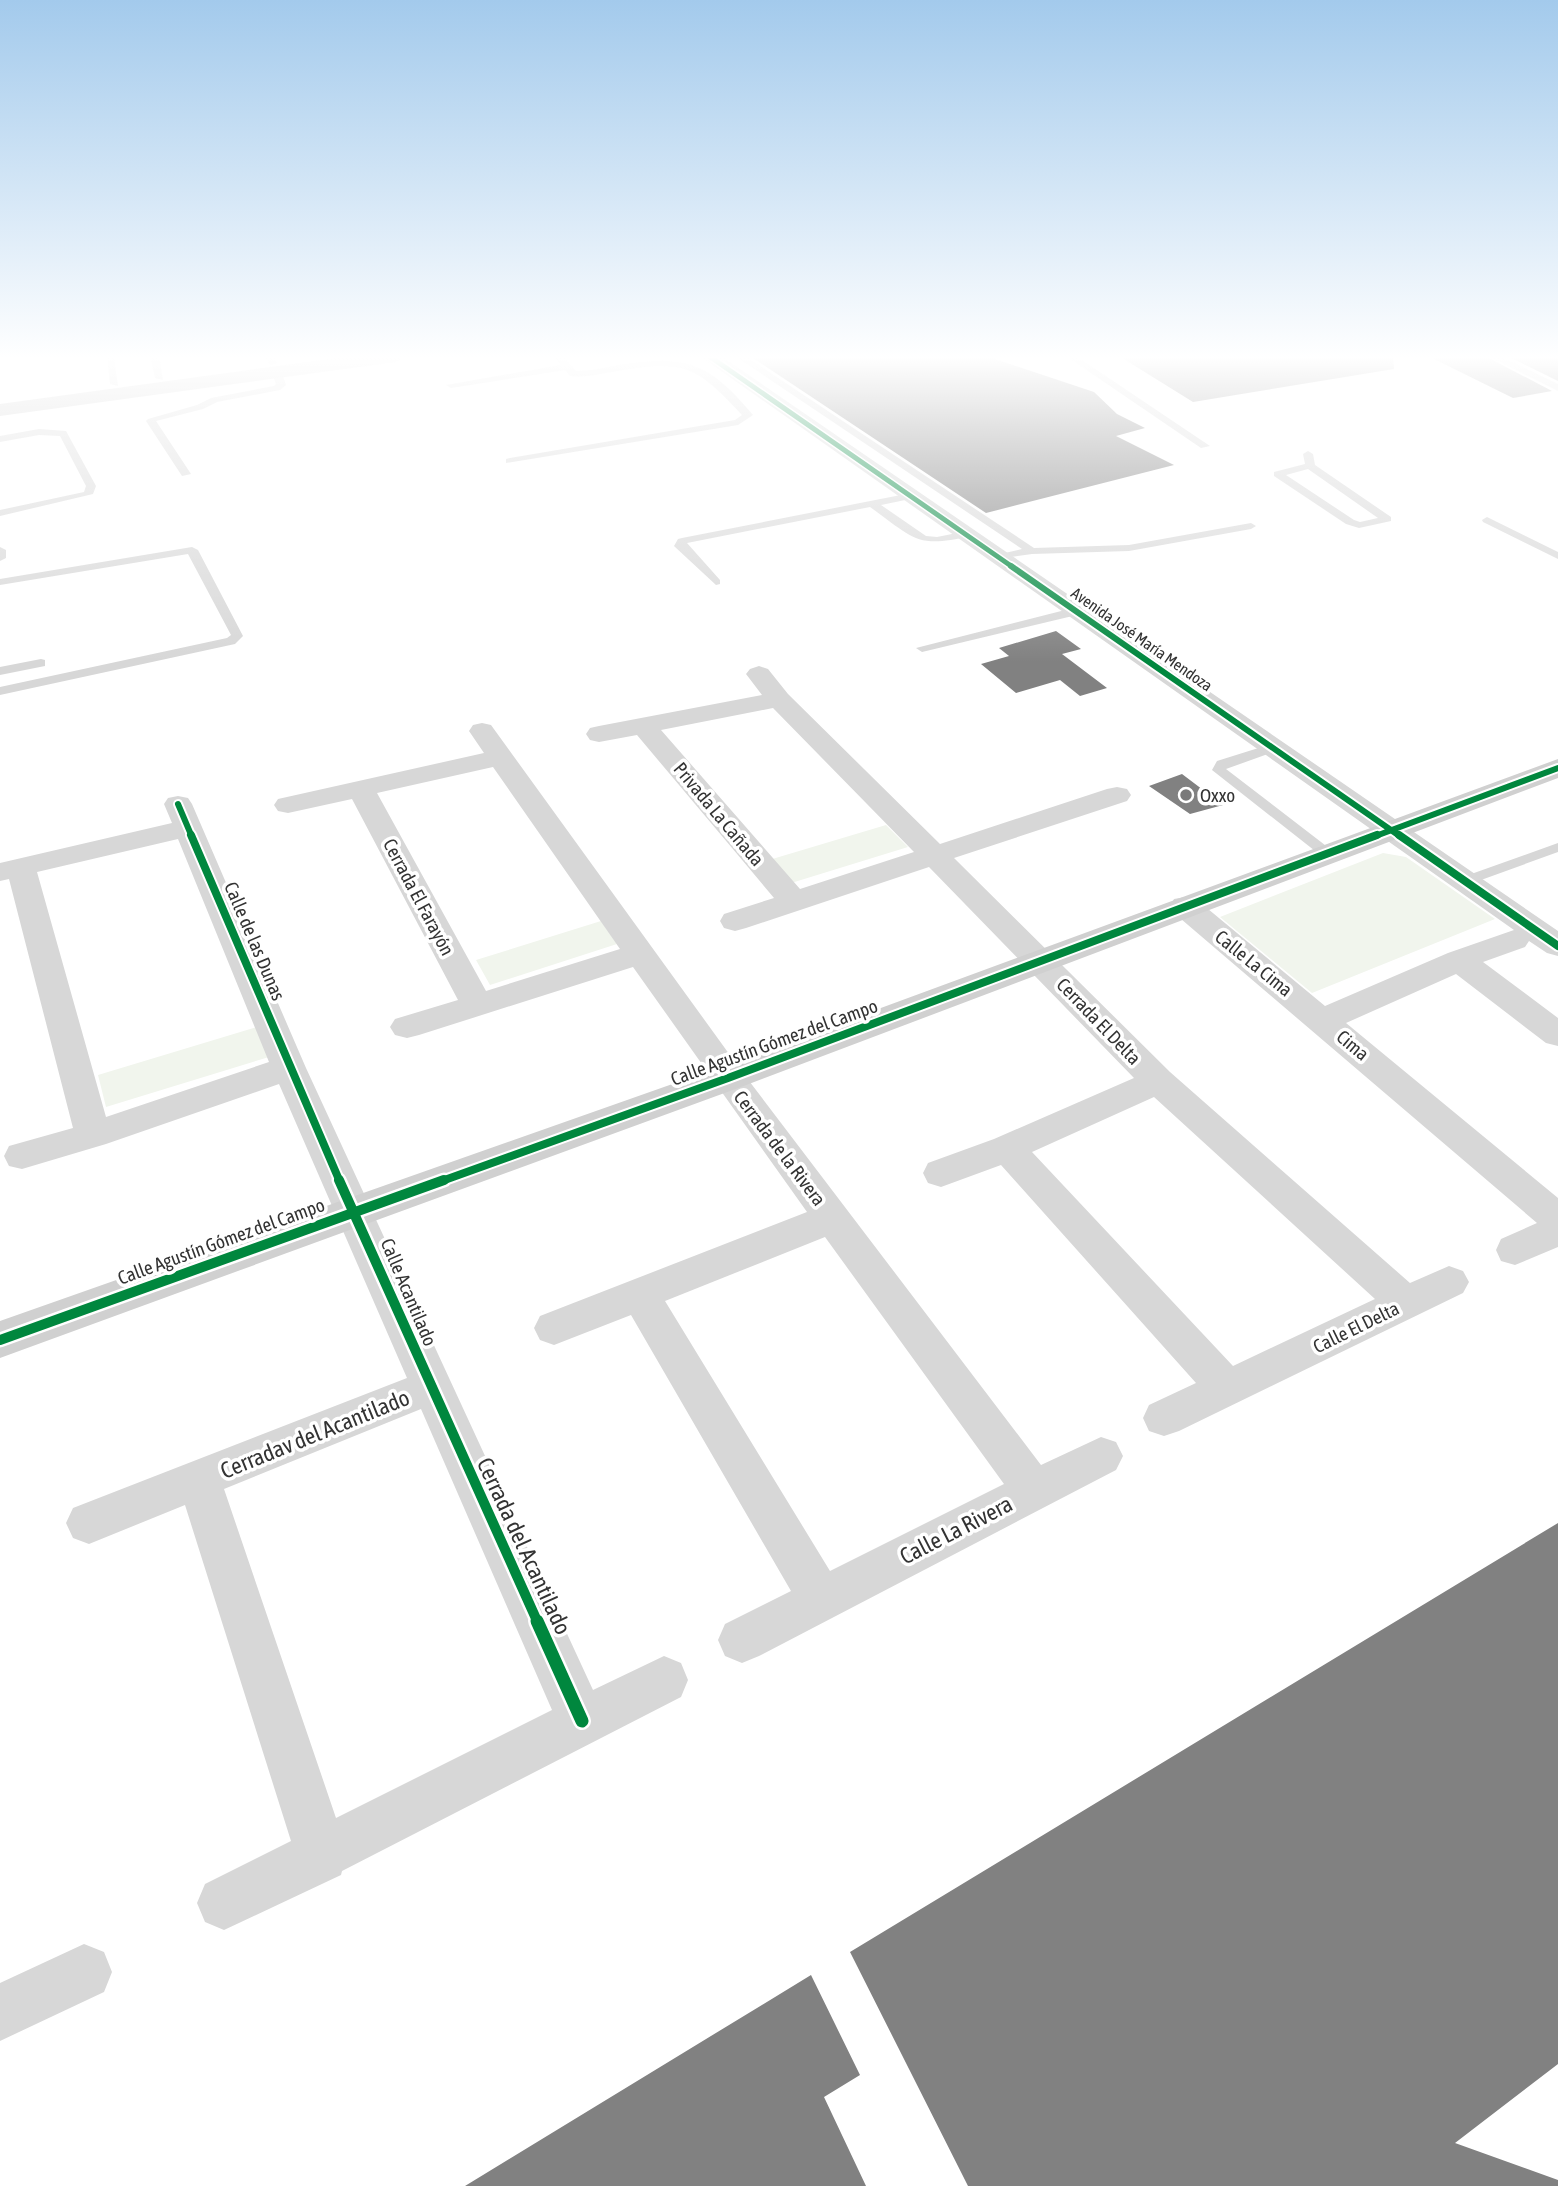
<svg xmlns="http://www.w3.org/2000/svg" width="1558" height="2186" font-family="'Asap Condensed',sans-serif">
  <rect width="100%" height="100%" fill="#fff"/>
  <!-- green -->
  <path fill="#f1f5ed" d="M 886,825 L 908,847 L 788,884 L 769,860 Z
    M 1383,853 L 1406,857 L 1495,919 L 1312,993 L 1220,917 Z
    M 601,921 L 617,944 L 490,985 L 476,960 Z
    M 257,1027 L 269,1057 L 106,1107 L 98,1075 Z"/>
  <!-- building -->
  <path fill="#818181" d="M 750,356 L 986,356 L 1094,392 L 1117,414 L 1145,428 L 1116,436 L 1174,465 L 986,513 Z
    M 1119,356 L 1393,356 L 1394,369 L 1193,402 Z
    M 1428,356 L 1485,356 L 1552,391 L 1513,398 Z
    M 1507,356 L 1558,356 L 1558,381 Z
    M 1056,631 L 1081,649 L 1062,654 L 1107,688 L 1080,696 L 1060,680 L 1016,693 L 981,664 L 1009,656 L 999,648 Z
    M 1182,774 L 1223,805 L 1190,814 L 1149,786 Z
    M 1558,1523 L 1558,2064 L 1455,2143 L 1558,2180 L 1558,2186 L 968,2186 L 850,1952 Z
    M 811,1975 L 860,2075 L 824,2097 L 866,2186 L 465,2186 Z"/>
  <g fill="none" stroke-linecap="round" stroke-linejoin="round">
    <!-- lane -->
    <path fill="#d7d7d7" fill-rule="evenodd" d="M 107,356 L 114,358 L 118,386 L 110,384 Z
      M 150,356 L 159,356 L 163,380 L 155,378 Z
      M 265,356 L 274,356 L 277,363 L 270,365 Z
      M 553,356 L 562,356 L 576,371 C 592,371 608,367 624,364 C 689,354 711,365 753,415 L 738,425 L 506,463 L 506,459 L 510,458 L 735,420 L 742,415 C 697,367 686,359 618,371 C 603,373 586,378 570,376 L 565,370 L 451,388 L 446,385 L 561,365 Z
      M 735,356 L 745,356 L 1034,548 L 1129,545 L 1251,523 L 1256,526 L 1251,529 L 1129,551 L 1032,554 L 996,559 L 996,555 L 1022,549 Z
      M 1066,356 L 1076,356 L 1210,446 L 1201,448 Z
      M 1488,356 L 1500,356 L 1558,384 L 1558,391 Z
      M 277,370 L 282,373 L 286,385 L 280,390 L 217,402 L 203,409 L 156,421 L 191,474 L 182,476 L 146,421 L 148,419 L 197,405 L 211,398 L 274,386 L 276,384 L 272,373 Z
      M 39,429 L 66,431 L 96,486 L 93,494 L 0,516 L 0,510 L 84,492 L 86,486 L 60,436 L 39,435 L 0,442 L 0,436 Z
      M 1308,451 L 1313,454 L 1315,465 L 1391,517 L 1391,521 L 1359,528 L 1346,524 L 1274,476 L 1274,472 L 1305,464 L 1303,454 ZM 1308,469 L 1378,518 L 1360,522 L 1354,520 L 1286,475 Z
      M 911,493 L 916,496 L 915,498 L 881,505 L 926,536 L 937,537 L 967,531 L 972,534 L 971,536 C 915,549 914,538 870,507 L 687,543 L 720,580 L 720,584 L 716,585 L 674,546 L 678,539 L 682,538 Z
      M 1487,517 L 1558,552 L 1558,559 L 1483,522 L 1482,520 Z
      M 0,547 L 6,550 L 6,558 L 0,561 Z
      M 192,547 L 198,550 L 243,636 L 235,644 L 0,695 L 0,687 L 227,638 L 231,635 L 188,554 L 0,585 L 0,579 Z
      M 1077,607 L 1081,608 L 1081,614 L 922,652 L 916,648 Z
      M 41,659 L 45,660 L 45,666 L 0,675 L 0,667 Z
      M 1274,743 L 1281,747 L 1279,750 L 1226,769 L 1334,852 L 1336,855 L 1334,858 L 1324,858 L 1212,770 L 1217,761 Z
      M 1558,843 L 1558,852 L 1470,884 L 1465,886 L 1457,881 L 1460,878 Z"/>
    <!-- street -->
    <path fill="#d7d7d7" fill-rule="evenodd" d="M 700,356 L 721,356 L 1558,931 L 1558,956 L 1547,953 L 1529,941 L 1525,947 L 1483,962 L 1558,1018 L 1558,1046 L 1546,1043 L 1456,974 L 1346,1023 L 1558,1198 L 1558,1247 L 1515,1265 L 1501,1261 L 1496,1250 L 1501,1239 L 1537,1223 L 1174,913 L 1170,906 L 1174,899 L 1185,897 L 1196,899 L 1325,1006 L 1448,953 L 1514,930 Z
      M 759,666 L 768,669 L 788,694 L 940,844 L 1107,789 L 1117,787 L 1127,789 L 1131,795 L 1127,801 L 954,858 L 1170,1072 L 1410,1283 L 1449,1266 L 1463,1271 L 1469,1282 L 1463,1293 L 1179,1431 L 1164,1436 L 1149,1431 L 1143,1418 L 1149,1405 L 1196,1383 L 1001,1165 L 941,1187 L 928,1183 L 923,1173 L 928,1163 L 994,1139 L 1134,1078 L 929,867 L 746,928 L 735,931 L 724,928 L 720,921 L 724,914 L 774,898 L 637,735 L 599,742 L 590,740 L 586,734 L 590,728 L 599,726 L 762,695 L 746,674 L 750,669 ZM 773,708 L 914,852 L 800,889 L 661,730 ZM 1154,1097 L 1375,1299 L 1233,1366 L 1032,1152 Z
      M 482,723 L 491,725 L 740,1069 L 1041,1465 L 1101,1437 L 1116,1442 L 1123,1456 L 1116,1470 L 759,1656 L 742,1663 L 725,1656 L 718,1640 L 725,1624 L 791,1591 L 631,1315 L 554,1345 L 540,1340 L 534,1328 L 540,1316 L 807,1212 L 633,967 L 419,1035 L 407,1038 L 395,1035 L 390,1027 L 395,1019 L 458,1000 L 352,799 L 288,813 L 278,811 L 274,805 L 278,799 L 484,753 L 469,731 L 473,725 ZM 493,767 L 620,949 L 486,991 L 377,793 ZM 825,1237 L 1004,1484 L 830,1571 L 665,1301 Z
      M 178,796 L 188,798 L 192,804 L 306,1068 L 593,1690 L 664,1656 L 681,1663 L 688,1680 L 681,1697 L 342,1871 L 341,1875 L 224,1930 L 205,1922 L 197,1903 L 205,1884 L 291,1841 L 185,1505 L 89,1544 L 73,1538 L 66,1523 L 73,1508 L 407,1378 L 279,1084 L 106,1144 L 22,1169 L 9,1166 L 4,1156 L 9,1146 L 73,1128 L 9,879 L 0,881 L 0,863 L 172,823 L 164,804 L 168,798 ZM 178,839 L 269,1062 L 106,1117 L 37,872 ZM 421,1409 L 552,1710 L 336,1818 L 224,1489 Z
      M 84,1944 L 104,1952 L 112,1972 L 104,1992 L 0,2041 L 0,1983 Z"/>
    <!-- secondary -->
    <path fill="#d0d0d0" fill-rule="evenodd" d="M 1558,759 L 1558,778 L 741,1087 L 0,1358 L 0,1321 L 715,1069 Z"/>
    <!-- primary -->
    <path fill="#cacaca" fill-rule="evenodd" d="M 350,356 L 406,356 L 396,362 L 0,416 L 0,404 Z"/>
    <defs>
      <path id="cycleway-far4" d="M 709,356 L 1014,568"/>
      <path id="cycleway-far3" d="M 1011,566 L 1401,837
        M 178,804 L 192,837
        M 1373,837 L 1558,768"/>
      <path id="cycleway-far2" d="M 191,835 L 340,1182
        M 1399,835 L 1558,946
        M 439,1182 L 728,1078 L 1377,835"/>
      <path id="cycleway-far1" d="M 339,1180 L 538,1623
        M 0,1340 L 444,1180"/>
      <path id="cycleway" d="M 537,1621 L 582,1721"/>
    </defs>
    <!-- cycleway-far4 casing -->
    <use href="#cycleway-far4" stroke="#fff" stroke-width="8"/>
    <!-- cycleway-far3 casing -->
    <use href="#cycleway-far3" stroke="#fff" stroke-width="10"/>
    <!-- cycleway-far2 casing -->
    <use href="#cycleway-far2" stroke="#fff" stroke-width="12"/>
    <!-- cycleway-far1 casing -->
    <use href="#cycleway-far1" stroke="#fff" stroke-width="15"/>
    <!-- cycleway casing -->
    <use href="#cycleway" stroke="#fff" stroke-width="18"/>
    <!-- cycleway-far4 -->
    <use href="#cycleway-far4" stroke="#00873e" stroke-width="5"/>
    <!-- cycleway-far3 -->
    <use href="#cycleway-far3" stroke="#00873e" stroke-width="6"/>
    <!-- cycleway-far2 -->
    <use href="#cycleway-far2" stroke="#00873e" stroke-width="8"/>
    <!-- cycleway-far1 -->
    <use href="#cycleway-far1" stroke="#00873e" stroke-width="10"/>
    <!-- cycleway -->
    <use href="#cycleway" stroke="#00873e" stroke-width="13"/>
  </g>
  <!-- sky -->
  <linearGradient id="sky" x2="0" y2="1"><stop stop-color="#a3caec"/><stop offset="0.54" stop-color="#fff"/><stop offset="1" stop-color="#fff" stop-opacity="0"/></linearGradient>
  <rect width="1558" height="662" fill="url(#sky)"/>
  <!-- markers -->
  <circle fill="#7a7a7a" stroke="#fff" stroke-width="2.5" cx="1186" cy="795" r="7"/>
  <g text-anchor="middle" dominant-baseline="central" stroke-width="7" stroke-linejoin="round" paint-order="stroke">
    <!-- far-street labels -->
    <g font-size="16" fill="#333" stroke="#fff">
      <text transform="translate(1142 639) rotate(35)">Avenida José María Mendoza</text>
    </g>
    <!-- poi labels -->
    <g font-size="19" fill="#333" stroke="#fff" text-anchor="start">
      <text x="1200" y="795">Oxxo</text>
    </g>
    <!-- street labels -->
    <g font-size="19" fill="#333" stroke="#fff">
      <text transform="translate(719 814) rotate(50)">Privada La Cañada</text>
      <text transform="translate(419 897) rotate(62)">Cerrada El Farayón</text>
      <text transform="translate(255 941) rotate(67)">Calle de las Dunas</text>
      <text transform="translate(1254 963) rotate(39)">Calle La Cima</text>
      <text transform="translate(1099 1021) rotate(46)">Cerrada El Delta</text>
      <text transform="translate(774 1042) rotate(-20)">Calle Agustín Gómez del Campo</text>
      <text transform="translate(1353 1045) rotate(40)">Cima</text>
      <text transform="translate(780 1148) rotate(53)">Cerrada de la Rivera</text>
      <text transform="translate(221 1241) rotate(-20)">Calle Agustín Gómez del Campo</text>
      <text transform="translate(409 1292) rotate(67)">Calle Acantilado</text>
      <text transform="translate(1356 1327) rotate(-26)">Calle El Delta</text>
    </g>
    <!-- near-street labels -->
    <g font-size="23" fill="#333" stroke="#fff">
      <text transform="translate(315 1434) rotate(-22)">Cerradav del Acantilado</text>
      <text transform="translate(956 1530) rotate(-27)">Calle La Rivera</text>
      <text transform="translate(524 1546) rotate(65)">Cerrada del Acantilado</text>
    </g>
  </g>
</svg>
